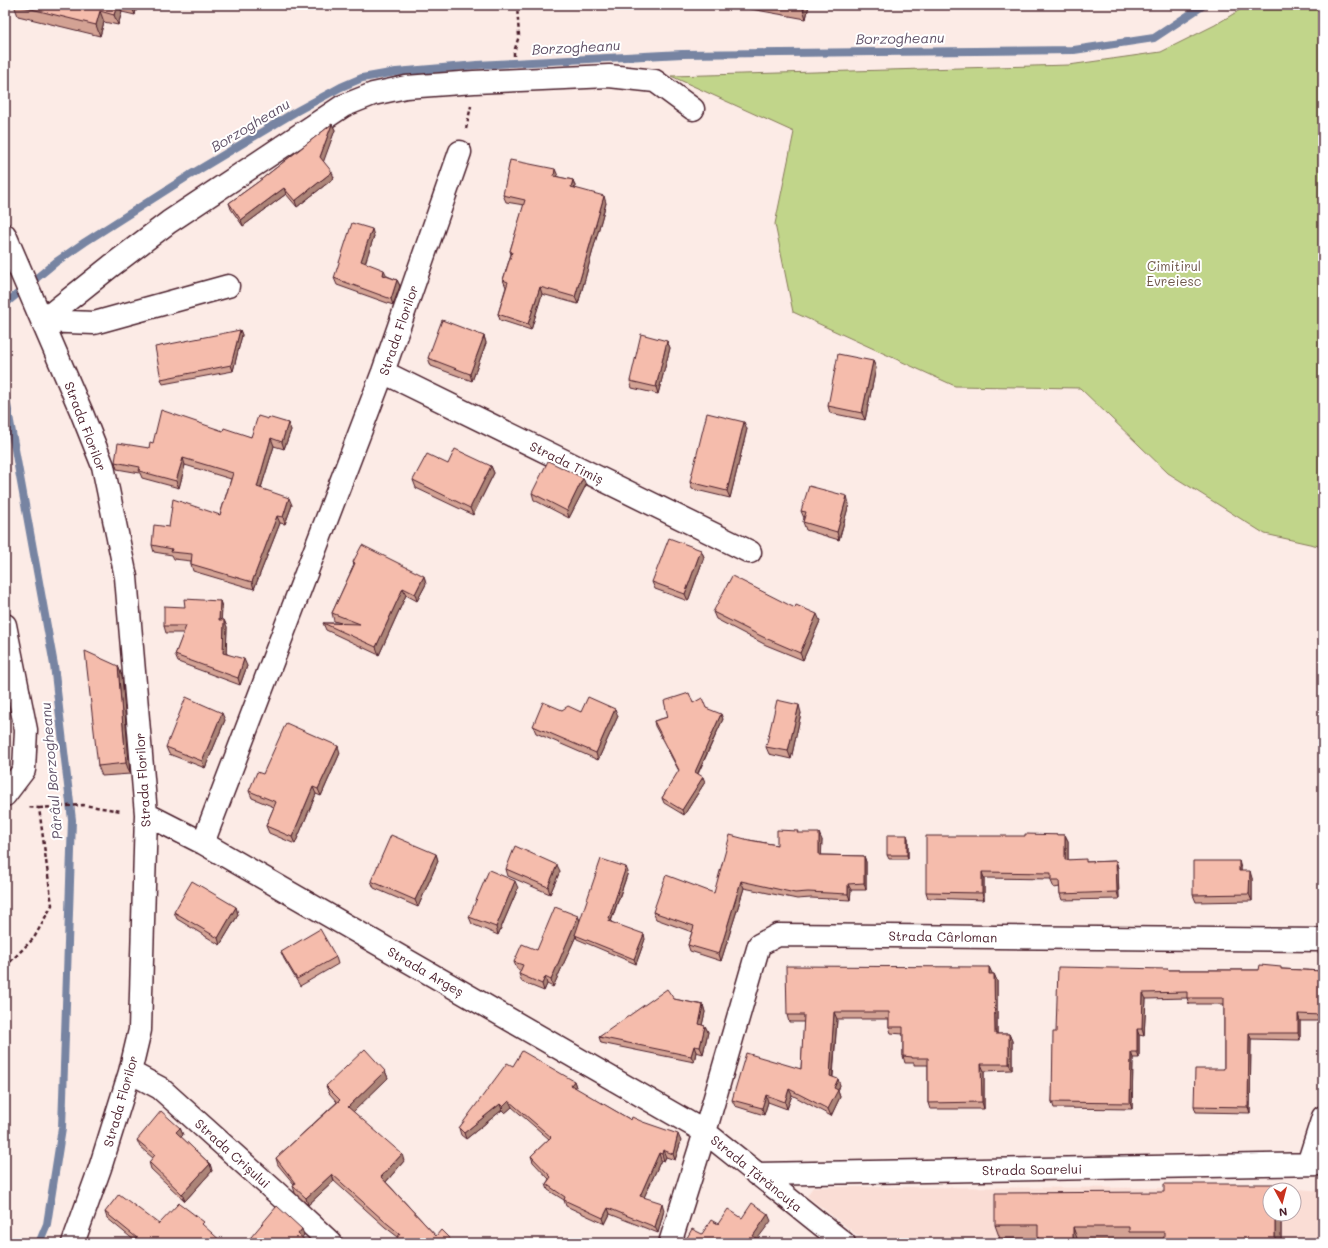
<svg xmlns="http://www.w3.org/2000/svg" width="1328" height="1248" font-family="Mali,sans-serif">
  <rect width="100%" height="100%" fill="#fcebe6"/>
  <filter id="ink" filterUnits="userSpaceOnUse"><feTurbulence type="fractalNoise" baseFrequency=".025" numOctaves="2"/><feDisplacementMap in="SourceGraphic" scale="8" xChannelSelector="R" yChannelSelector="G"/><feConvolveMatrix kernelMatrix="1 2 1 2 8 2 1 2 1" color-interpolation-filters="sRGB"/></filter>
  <g filter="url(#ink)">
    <!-- built -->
    <path fill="#faddd5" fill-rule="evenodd" d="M 813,1187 L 1285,1188 L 1323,1191 L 1323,1243 L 867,1243 L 807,1196 ZM 1270,1190 L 1294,1190 L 1294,1214 L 1270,1214 Z"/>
    <!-- green -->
    <path fill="#c1d58a" stroke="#867a5a" d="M 1248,5 L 1323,5 L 1323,547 L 1265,534 L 1168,473 L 1080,388 L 955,386 L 793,312 L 775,224 L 794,132 L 671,76 L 1069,65 L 1161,52 L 1215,25 Z"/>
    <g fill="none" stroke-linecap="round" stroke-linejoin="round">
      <!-- stream -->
      <path stroke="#7784a2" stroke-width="8" d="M 5,304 L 56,262 L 85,242 L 190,175 L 295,112 L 341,87 L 362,78 L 396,72 L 477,65 L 682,54 L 1074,50 L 1154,38 L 1204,5
        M 5,394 L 54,665 L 72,820 L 62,1128 L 47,1224 L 39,1243"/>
      <defs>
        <path id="minor" d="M 5,235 L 81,411 L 103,466 L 126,577 L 146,814 L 140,1030 L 130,1072 L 100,1168 L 73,1243
          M 42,321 L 111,266 L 169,222 L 343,106 L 373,94 L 406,87 L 474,82 L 609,76 L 655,81 L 693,109
          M 42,321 L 94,323 L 228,286
          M 383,372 L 750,552
          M 5,625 L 26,730 L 24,770 L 5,795
          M 146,814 L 203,843 L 705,1132 L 844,1243
          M 203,843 L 383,372 L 460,152
          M 130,1072 L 160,1088 L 288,1203 L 331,1243
          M 1308,1164 L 1323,1117
          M 756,1174 L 1323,1164
          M 670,1243 L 705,1132 L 759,945 L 778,935 L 1323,940"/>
      </defs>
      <!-- minor casing -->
      <use href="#minor" stroke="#4a1f2b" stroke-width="25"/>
      <!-- path -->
      <path stroke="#4a1f2b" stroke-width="2.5" stroke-dasharray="4 3" stroke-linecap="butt" d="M 514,56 L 514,52 L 519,36 L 517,5
        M 466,129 L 471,106
        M 39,808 L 83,805 L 121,811
        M 5,967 L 34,938 L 52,905 L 39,808 L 27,807"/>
      <!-- minor -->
      <use href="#minor" stroke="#fff" stroke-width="22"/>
    </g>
    <!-- wall -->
    <path fill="#d3a294" stroke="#4a1f2b" d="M 14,5 L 137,5 L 135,15 L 122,12 L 118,25 L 104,22 L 100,36 L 18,16 Z
      M 729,5 L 809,5 L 806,19 Z
      M 332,124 L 335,130 L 323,161 L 334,178 L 297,207 L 286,194 L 243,226 L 231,209 L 229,203 L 258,182 Z
      M 558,176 L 558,177 L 573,180 L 575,186 L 575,188 L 606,203 L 578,304 L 542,294 L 531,330 L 500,320 L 498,314 L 506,287 L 503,280 L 511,254 L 510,251 L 524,205 L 506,202 L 503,195 Z
      M 374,236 L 365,262 L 387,276 L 397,280 L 400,286 L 393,305 L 337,285 L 334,278 Z
      M 240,330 L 242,335 L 233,371 L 163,384 L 161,379 Z
      M 484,336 L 486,343 L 472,381 L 431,366 L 428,358 Z
      M 667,341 L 670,348 L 658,394 L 632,388 L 630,381 Z
      M 873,361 L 876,368 L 865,420 L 830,413 L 828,406 Z
      M 268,419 L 288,423 L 291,430 L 284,449 L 274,446 L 261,488 L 292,505 L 285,524 L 280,523 L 254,589 L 193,571 L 191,564 L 191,561 L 174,559 L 172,555 L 154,552 L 152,545 L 169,527 L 220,515 L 231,479 L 185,465 L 179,488 L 142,478 L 140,473 L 117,469 L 115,462 L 149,448 L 153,443 L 223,431 L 251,437 Z
      M 747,429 L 730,498 L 692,489 L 690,482 Z
      M 448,464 L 491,466 L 494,473 L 473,515 L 416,488 L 413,480 Z
      M 586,485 L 569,518 L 534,500 L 532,493 Z
      M 849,504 L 839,540 L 806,530 L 803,522 L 804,518 L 801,511 Z
      M 701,550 L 704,557 L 688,601 L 655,589 L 652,582 Z
      M 353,562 L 426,584 L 417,601 L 406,595 L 379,655 L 326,630 L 323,623 L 341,623 L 334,621 L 332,613 L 354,565 Z
      M 220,601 L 222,607 L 221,620 L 224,620 L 227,627 L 226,653 L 247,666 L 240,685 L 178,662 L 175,655 L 184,633 L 166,633 L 164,626 L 185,607 Z
      M 713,612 L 820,621 L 803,660 L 766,645 L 716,619 Z
      M 118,666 L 122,676 L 130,774 L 102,776 L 98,766 Z
      M 693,703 L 706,708 L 723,719 L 698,774 L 705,782 L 684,815 L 664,803 L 662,798 L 679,771 L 655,726 L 654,721 L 668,717 Z
      M 562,710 L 581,712 L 618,716 L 598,760 L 536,733 L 533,726 Z
      M 801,713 L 791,759 L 769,754 L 766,747 Z
      M 225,720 L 205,768 L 169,754 L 166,747 Z
      M 340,753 L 321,796 L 316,794 L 295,844 L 269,833 L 266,826 L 274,807 L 252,798 L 249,791 L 263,774 Z
      M 799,833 L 822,840 L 821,855 L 864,856 L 866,862 L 866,890 L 851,890 L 850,900 L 811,898 L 797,899 L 744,888 L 721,961 L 690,951 L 688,945 L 692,932 L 656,919 L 653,912 L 714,893 L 749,840 L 777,845 Z
      M 1065,835 L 1068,841 L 1068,860 L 1087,862 L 1116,861 L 1118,868 L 1119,899 L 1062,900 L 1060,894 L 1060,887 L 1054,888 L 1051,881 L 1051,879 L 984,878 L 984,900 L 928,898 L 926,892 L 1025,836 Z
      M 908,838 L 908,859 L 889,859 L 887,855 Z
      M 436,854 L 438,861 L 418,907 L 374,888 L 371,881 Z
      M 1241,868 L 1241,871 L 1252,878 L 1252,901 L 1196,902 L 1193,895 Z
      M 506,869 L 560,871 L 550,894 L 508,876 Z
      M 628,872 L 611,922 L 645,939 L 636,964 L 577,939 L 576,936 L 553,987 L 547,984 L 544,991 L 522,982 L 519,974 L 521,971 L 517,969 L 514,962 L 537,950 L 578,916 L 580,921 Z
      M 518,888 L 498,935 L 472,924 L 469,917 Z
      M 236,907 L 238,915 L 220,945 L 177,919 L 174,912 Z
      M 281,952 L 336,957 L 338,964 L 300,986 L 284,959 Z
      M 989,967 L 992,974 L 994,974 L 997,981 L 997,1034 L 1009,1034 L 1012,1041 L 1012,1070 L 984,1071 L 984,1109 L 930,1109 L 928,1103 L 928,1065 L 914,1065 L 914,1063 L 905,1063 L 903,1056 L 903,1034 L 891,1033 L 889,1027 L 889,1019 L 837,1019 L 833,1077 L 840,1085 L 838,1091 L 840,1097 L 831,1116 L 792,1095 L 787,1109 L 768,1102 L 764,1115 L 735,1106 L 732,1100 L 801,1069 L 804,1022 L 789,1022 L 787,1015 Z
      M 1168,969 L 1169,970 L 1259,970 L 1282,969 L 1323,971 L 1323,1021 L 1300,1021 L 1300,1040 L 1251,1039 L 1250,1113 L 1196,1112 L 1194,1106 L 1224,1069 L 1224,1004 L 1189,1004 L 1187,998 L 1146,999 L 1144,1036 L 1139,1035 L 1139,1058 L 1133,1058 L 1132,1109 L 1054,1108 L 1052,1102 L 1056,1032 Z
      M 674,999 L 703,1005 L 705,1012 L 702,1025 L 705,1026 L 708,1032 L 703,1054 L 696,1052 L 694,1062 L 601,1043 L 599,1037 Z
      M 513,1066 L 574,1081 L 576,1087 L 575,1088 L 631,1120 L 681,1141 L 675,1160 L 666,1157 L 664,1161 L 661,1160 L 644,1197 L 664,1210 L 658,1233 L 610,1214 L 605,1224 L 566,1206 L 564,1200 L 548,1190 L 546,1184 L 549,1179 L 533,1162 L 531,1156 L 549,1139 L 512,1107 L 505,1113 L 502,1110 L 466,1139 L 461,1135 L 459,1128 Z
      M 385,1071 L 388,1078 L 353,1111 L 404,1161 L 386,1182 L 436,1236 L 454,1243 L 398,1237 L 385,1227 L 334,1181 L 308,1205 L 295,1193 L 293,1186 L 294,1184 L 278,1165 L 276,1158 L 337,1102 L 329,1093 L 326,1086 Z
      M 180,1128 L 183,1135 L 181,1137 L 210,1164 L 212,1171 L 185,1201 L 151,1169 L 149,1162 L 153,1158 L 140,1147 L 137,1140 Z
      M 105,1212 L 159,1224 L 206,1228 L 135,1241 L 107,1218 Z
      M 1281,1214 L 1281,1243 L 1133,1243 L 1133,1241 L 1078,1241 L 1078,1243 L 1038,1243 L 1038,1239 L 1000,1239 L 995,1225 Z"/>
    <!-- shaded-wall -->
    <path fill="#ac8478" stroke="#4a1f2b" d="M 117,5 L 119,5 L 122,12 L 118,25 L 114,15 Z
      M 131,5 L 137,5 L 135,15 Z
      M 802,5 L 809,5 L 806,19 Z
      M 100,11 L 104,22 L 100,36 L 96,25 Z
      M 332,124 L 335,130 L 323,163 L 320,157 Z
      M 555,169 L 558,176 L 556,183 L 554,176 Z
      M 332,172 L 334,178 L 297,207 L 295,201 Z
      M 573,180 L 575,186 L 573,194 L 571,187 Z
      M 284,188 L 286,194 L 243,226 L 241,220 Z
      M 604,196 L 606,203 L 578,304 L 575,297 Z
      M 372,229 L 374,236 L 364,267 L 361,261 Z
      M 384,270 L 387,276 L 383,275 Z
      M 397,280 L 400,286 L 393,305 L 391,299 Z
      M 540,287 L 542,294 L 531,330 L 528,324 Z
      M 240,330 L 242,335 L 233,371 L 231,365 Z
      M 484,336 L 486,343 L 472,381 L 470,374 Z
      M 667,341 L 670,348 L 658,394 L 656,387 Z
      M 873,361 L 876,368 L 865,420 L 862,413 Z
      M 744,422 L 747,429 L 730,498 L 727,491 Z
      M 288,423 L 291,430 L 284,449 L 282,442 Z
      M 271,438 L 274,446 L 259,494 L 257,487 Z
      M 183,458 L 185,465 L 179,488 L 176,481 Z
      M 491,466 L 494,473 L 473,515 L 470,508 Z
      M 583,478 L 586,485 L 569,518 L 567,511 Z
      M 847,496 L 849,504 L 839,540 L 837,532 Z
      M 289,498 L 292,505 L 285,524 L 283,517 Z
      M 277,516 L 280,523 L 254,589 L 252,582 Z
      M 701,550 L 704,557 L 688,601 L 685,594 Z
      M 424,576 L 426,584 L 417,601 L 415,594 Z
      M 403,588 L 406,595 L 379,655 L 376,647 Z
      M 220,601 L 222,607 L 221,627 L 219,620 Z
      M 817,614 L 820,621 L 803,660 L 800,653 Z
      M 224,620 L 227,627 L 226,659 L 223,653 Z
      M 244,659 L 247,666 L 240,685 L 238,678 Z
      M 118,666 L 122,676 L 130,774 L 126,763 Z
      M 799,705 L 801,713 L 791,759 L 788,751 Z
      M 615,709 L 618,716 L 598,760 L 596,753 Z
      M 222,713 L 225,720 L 205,768 L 202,761 Z
      M 721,714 L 723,719 L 696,777 L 695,772 Z
      M 338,746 L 340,753 L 321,796 L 318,789 Z
      M 703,777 L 705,782 L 684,815 L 682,810 Z
      M 313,787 L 316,794 L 295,844 L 292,837 Z
      M 819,833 L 822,840 L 821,861 L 819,855 Z
      M 907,835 L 908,838 L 908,859 L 907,855 Z
      M 1065,835 L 1068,841 L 1068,866 L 1065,860 Z
      M 436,854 L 438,861 L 418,907 L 415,900 Z
      M 864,856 L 866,862 L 866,890 L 864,883 Z
      M 1116,861 L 1118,868 L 1119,899 L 1117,892 Z
      M 1239,861 L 1241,868 L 1241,878 L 1239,871 Z
      M 557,865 L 560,871 L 550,894 L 548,887 Z
      M 626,867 L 628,872 L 609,926 L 608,921 Z
      M 1250,871 L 1252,878 L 1252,901 L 1249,894 Z
      M 982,872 L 984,878 L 984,900 L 982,893 Z
      M 515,881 L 518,888 L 498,935 L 496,927 Z
      M 741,881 L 744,888 L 721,961 L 719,954 Z
      M 848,884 L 851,890 L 850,900 L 848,894 Z
      M 236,907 L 238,915 L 220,945 L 218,938 Z
      M 578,916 L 581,924 L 575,935 L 576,936 L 553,987 L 551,980 Z
      M 644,934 L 645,939 L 636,964 L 634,959 Z
      M 989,967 L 992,973 L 992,981 L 989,974 Z
      M 1323,971 L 1323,1020 L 1321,1015 Z
      M 994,974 L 997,981 L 997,1041 L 995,1034 Z
      M 545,977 L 547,984 L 544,991 L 542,984 Z
      M 1143,993 L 1146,999 L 1144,1036 L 1142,1029 Z
      M 703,1005 L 705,1012 L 701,1030 L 699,1024 Z
      M 834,1012 L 837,1019 L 832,1082 L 830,1076 Z
      M 1298,1014 L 1300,1021 L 1300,1040 L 1298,1033 Z
      M 705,1026 L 708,1032 L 703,1054 L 700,1047 Z
      M 1137,1029 L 1139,1035 L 1139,1058 L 1137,1052 Z
      M 1249,1033 L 1251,1039 L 1250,1113 L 1248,1107 Z
      M 1009,1034 L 1012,1041 L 1012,1070 L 1009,1064 Z
      M 694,1046 L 696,1052 L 694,1062 L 691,1056 Z
      M 1131,1052 L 1133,1058 L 1132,1109 L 1130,1103 Z
      M 981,1064 L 984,1071 L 984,1109 L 982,1102 Z
      M 385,1071 L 388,1078 L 351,1114 L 348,1107 Z
      M 838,1079 L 840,1085 L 838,1091 L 840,1097 L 831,1116 L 828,1109 L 834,1088 Z
      M 574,1081 L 576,1087 L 573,1092 L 571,1085 Z
      M 789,1089 L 792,1095 L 787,1109 L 785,1102 Z
      M 766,1095 L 768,1102 L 764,1115 L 762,1108 Z
      M 509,1101 L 512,1107 L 505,1113 L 503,1107 Z
      M 500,1104 L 502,1110 L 466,1139 L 464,1133 Z
      M 180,1128 L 183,1135 L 178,1140 L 176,1132 Z
      M 678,1134 L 681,1141 L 675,1160 L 673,1154 Z
      M 663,1150 L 666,1157 L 664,1161 L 662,1154 Z
      M 659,1153 L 661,1160 L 642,1202 L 640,1196 Z
      M 402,1154 L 404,1161 L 384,1184 L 381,1177 Z
      M 210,1164 L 212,1171 L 185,1201 L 182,1194 Z
      M 332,1174 L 334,1181 L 308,1205 L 306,1198 Z
      M 1276,1184 L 1278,1190 L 1276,1190 Z
      M 662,1203 L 664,1210 L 658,1233 L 655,1227 Z
      M 608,1208 L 610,1214 L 605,1224 L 603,1218 Z
      M 768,1214 L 771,1221 L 755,1242 L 753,1236 Z
      M 1275,1214 L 1281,1214 L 1281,1243 L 1275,1243 Z
      M 1073,1227 L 1078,1241 L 1078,1243 L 1073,1243 Z
      M 302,1229 L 304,1235 L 300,1240 L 298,1234 Z"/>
    <!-- building -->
    <path fill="#f5bcac" stroke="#4a1f2b" d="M 15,5 L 117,5 L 114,15 L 100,11 L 96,25 Z
      M 332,124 L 320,157 L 332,172 L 295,201 L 284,188 L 241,220 L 229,203 L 258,182 Z
      M 510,160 L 555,169 L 554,176 L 573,180 L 571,187 L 604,196 L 575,297 L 540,287 L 528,324 L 498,314 L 508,282 L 503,280 L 512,252 L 510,251 L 525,200 L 503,195 Z
      M 352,223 L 372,229 L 361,261 L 384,270 L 383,275 L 397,280 L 391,299 L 334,278 Z
      M 442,320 L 484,336 L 470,374 L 428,358 Z
      M 240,330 L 231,365 L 161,379 L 155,347 Z
      M 641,334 L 667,341 L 656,387 L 630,381 Z
      M 838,354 L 873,361 L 862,413 L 828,406 Z
      M 161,410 L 223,431 L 224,428 L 251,437 L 258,416 L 268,419 L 268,417 L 288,423 L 282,442 L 271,438 L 257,487 L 289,498 L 283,517 L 277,516 L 252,582 L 191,564 L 192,554 L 171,552 L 172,549 L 152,545 L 154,525 L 169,527 L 173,499 L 220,515 L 233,473 L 183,458 L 176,481 L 139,471 L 140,467 L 115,462 L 118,443 L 149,448 L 150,442 L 153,443 Z
      M 707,413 L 744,422 L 727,491 L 690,482 Z
      M 455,449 L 491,466 L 470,508 L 413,480 L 427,454 L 448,464 Z
      M 548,461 L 583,478 L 567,511 L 532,493 Z
      M 809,486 L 847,496 L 837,532 L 803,522 L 806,512 L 801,511 Z
      M 669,538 L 701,550 L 685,594 L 652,582 Z
      M 362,545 L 424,576 L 415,594 L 403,588 L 376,647 L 323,623 L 360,624 L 332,613 L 355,563 L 353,562 Z
      M 732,576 L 795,608 L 796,605 L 817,614 L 800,653 L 763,637 L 713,612 Z
      M 184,599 L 220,601 L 219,620 L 224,620 L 223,653 L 244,659 L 238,678 L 175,655 L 186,626 L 164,626 L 164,606 L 185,607 Z
      M 85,651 L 118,666 L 126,763 L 98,766 Z
      M 689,693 L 693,703 L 702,698 L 706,708 L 721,714 L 695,772 L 703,777 L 682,810 L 662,798 L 679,770 L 654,721 L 668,717 L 664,701 Z
      M 186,697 L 222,713 L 202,761 L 166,747 Z
      M 588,697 L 615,709 L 596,753 L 533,726 L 543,702 L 562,710 L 568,706 L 581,712 Z
      M 777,700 L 799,705 L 788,751 L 766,747 Z
      M 286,723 L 338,746 L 318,789 L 313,787 L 292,837 L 266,826 L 276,802 L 249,791 L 257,772 L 263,774 Z
      M 777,830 L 798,831 L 797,833 L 819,833 L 819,855 L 864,856 L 864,883 L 848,884 L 848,894 L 808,892 L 795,893 L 741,881 L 719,954 L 688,945 L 694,926 L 653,912 L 666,875 L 714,893 L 730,835 L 749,840 L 777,845 Z
      M 1025,834 L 1065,835 L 1065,860 L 1086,859 L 1086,862 L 1116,861 L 1117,892 L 1060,894 L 1059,881 L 1051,881 L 1051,873 L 982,872 L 982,893 L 926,892 L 926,836 L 1025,836 Z
      M 391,835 L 436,854 L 415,900 L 371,881 Z
      M 887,835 L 907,835 L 907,855 L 887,855 Z
      M 515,846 L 557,865 L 548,887 L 506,869 Z
      M 601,859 L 626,867 L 608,921 L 644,934 L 634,959 L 575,935 Z
      M 1193,861 L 1239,861 L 1239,871 L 1250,871 L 1249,894 L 1193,895 Z
      M 489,870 L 515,881 L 496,927 L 469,917 Z
      M 192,881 L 236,907 L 218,938 L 174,912 Z
      M 555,907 L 578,916 L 551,980 L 545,977 L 542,984 L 519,974 L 523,965 L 514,962 L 522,944 L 537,950 Z
      M 320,929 L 336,957 L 297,979 L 281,952 Z
      M 1260,965 L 1281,967 L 1281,969 L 1323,971 L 1321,1015 L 1298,1014 L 1298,1033 L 1249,1033 L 1248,1107 L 1194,1106 L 1195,1069 L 1224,1069 L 1224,998 L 1187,998 L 1187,992 L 1143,993 L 1142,1029 L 1137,1029 L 1137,1052 L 1131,1052 L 1130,1103 L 1052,1102 L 1053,1032 L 1056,1032 L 1058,967 L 1168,969 L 1168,970 L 1259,970 Z
      M 786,966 L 989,967 L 989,974 L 994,974 L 995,1034 L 1009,1034 L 1009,1064 L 981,1064 L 982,1102 L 928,1103 L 928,1058 L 912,1058 L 912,1057 L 903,1056 L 903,1027 L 889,1027 L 889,1012 L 834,1012 L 830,1076 L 838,1079 L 834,1088 L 838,1090 L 828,1109 L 789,1089 L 785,1102 L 766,1095 L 762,1108 L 732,1100 L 746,1053 L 801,1069 L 804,1015 L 787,1015 Z
      M 667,989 L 674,999 L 703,1005 L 699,1024 L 705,1026 L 700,1047 L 694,1046 L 691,1056 L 599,1037 Z
      M 365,1049 L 385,1071 L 348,1107 L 402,1154 L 381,1177 L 436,1236 L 441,1230 L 454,1243 L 393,1243 L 400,1234 L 383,1220 L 332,1174 L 306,1198 L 293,1186 L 295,1183 L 276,1158 L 340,1100 L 326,1086 Z
      M 522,1051 L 574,1081 L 571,1085 L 631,1120 L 632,1117 L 643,1122 L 678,1134 L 673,1154 L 663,1150 L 662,1154 L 659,1153 L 640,1196 L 662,1203 L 655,1227 L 608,1208 L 603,1218 L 564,1200 L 565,1197 L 546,1184 L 551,1177 L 531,1156 L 551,1137 L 509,1101 L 503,1107 L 500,1104 L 464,1133 L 459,1128 L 507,1063 L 513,1066 Z
      M 161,1111 L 180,1128 L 176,1132 L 210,1164 L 182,1194 L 149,1162 L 155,1155 L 137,1140 Z
      M 1164,1184 L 1276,1184 L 1276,1190 L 1270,1190 L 1270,1214 L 1275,1214 L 1275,1243 L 1164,1243 L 1164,1232 L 1129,1232 L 1129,1227 L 1073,1227 L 1073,1243 L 1038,1243 L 1038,1225 L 995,1225 L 995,1193 L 1164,1192 Z
      M 119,1194 L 159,1224 L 179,1203 L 204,1222 L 202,1224 L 223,1243 L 133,1243 L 137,1238 L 105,1212 Z
      M 752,1203 L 768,1214 L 753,1236 L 761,1241 L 760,1243 L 684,1243 L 692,1229 L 702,1234 L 711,1220 L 718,1224 L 728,1209 L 742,1218 Z
      M 277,1206 L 302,1229 L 298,1234 L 308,1243 L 246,1243 Z"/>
  </g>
  <g text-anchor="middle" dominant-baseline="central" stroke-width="4" stroke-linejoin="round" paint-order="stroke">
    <!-- park labels -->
    <g font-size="13" fill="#6e5648" stroke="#fff">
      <text x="1174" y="265">Cimitirul<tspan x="1174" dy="15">Evreiesc</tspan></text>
    </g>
    <!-- street labels -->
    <g font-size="13" fill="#4a1f2b" stroke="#fff">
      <text transform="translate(398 330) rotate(-71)">Strada Florilor</text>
      <text transform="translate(86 426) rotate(69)">Strada Florilor</text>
      <text transform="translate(567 462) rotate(26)">Strada Timiș</text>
      <text transform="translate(142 780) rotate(-94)">Strada Florilor</text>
      <text transform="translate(943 936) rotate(1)">Strada Cârloman</text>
      <text transform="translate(426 971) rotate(30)">Strada Argeș</text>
      <text transform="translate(120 1101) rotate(-74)">Strada Florilor</text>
      <text transform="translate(233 1153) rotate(42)">Strada Crișului</text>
      <text transform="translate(1032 1169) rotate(-1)">Strada Soarelui</text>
      <text transform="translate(757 1173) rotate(39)">Strada Țărăncuța</text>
    </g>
    <!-- water labels -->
    <g font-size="14" font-style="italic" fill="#605167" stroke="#fff">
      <text transform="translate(900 38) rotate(-1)">Borzogheanu</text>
      <text transform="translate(576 47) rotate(-3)">Borzogheanu</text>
      <text transform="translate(250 125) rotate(-31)">Borzogheanu</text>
      <text transform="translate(51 771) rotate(-95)">Pârâul Borzogheanu</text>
    </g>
  </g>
  <!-- margin -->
  <rect width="1328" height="1248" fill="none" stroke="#fff" stroke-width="20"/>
  <rect x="10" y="10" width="1308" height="1228" fill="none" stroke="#4a1f2b" stroke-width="1.5" filter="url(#ink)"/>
  <!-- north arrow -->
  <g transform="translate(1282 1202) rotate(173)"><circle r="19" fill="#ffffff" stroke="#b7a5aa"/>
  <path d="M0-3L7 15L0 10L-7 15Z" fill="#c8321e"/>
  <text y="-6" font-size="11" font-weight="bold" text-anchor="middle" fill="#4a1f2b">N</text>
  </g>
</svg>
